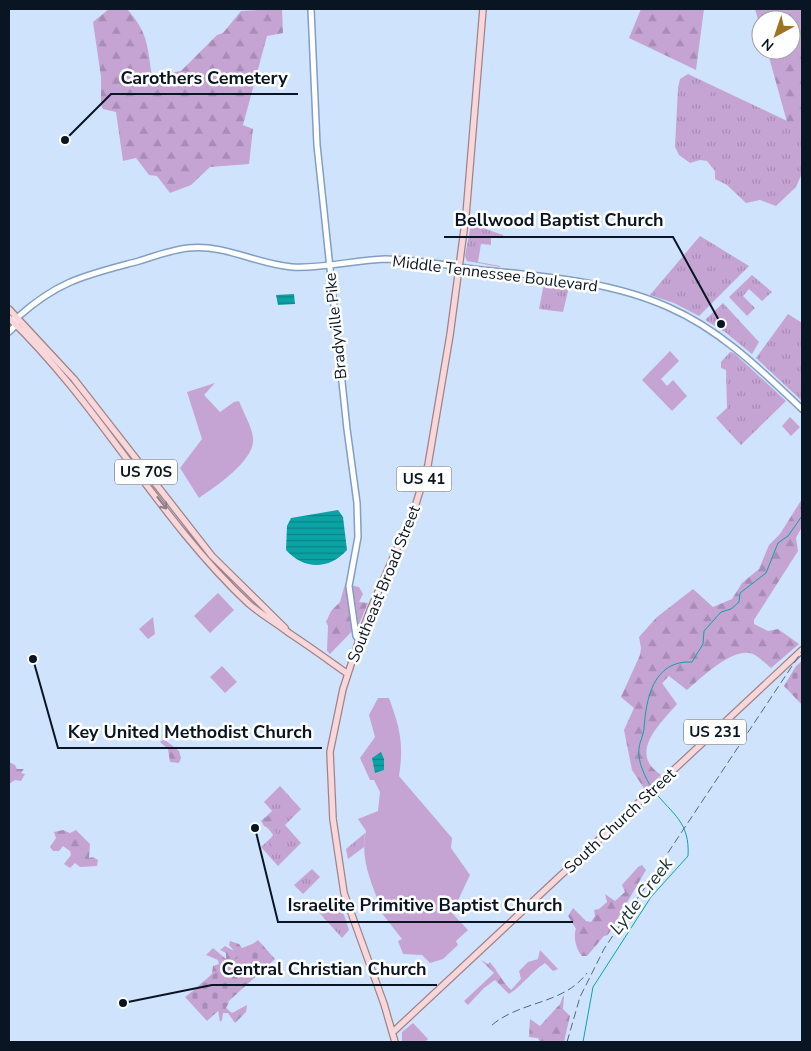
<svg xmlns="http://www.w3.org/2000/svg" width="811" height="1051" font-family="'Nunito Sans',sans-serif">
  <defs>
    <pattern id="grass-tufts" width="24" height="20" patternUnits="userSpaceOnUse" patternTransform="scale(1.25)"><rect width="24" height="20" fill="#c5a4d3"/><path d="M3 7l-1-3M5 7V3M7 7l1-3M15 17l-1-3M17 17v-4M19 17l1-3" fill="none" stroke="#a88cb5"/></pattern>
    <pattern id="forest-firs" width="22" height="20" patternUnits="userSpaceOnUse" patternTransform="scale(1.25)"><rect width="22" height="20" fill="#c5a4d3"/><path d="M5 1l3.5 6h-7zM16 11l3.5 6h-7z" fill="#a88cb5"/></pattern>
    <pattern id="cemetery-stones" width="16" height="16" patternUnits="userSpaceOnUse" patternTransform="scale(1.25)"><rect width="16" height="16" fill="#c5a4d3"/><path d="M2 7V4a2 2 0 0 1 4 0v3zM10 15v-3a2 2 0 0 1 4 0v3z" fill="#a88cb5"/></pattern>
    <pattern id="water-rules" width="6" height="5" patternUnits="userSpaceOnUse" patternTransform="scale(1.25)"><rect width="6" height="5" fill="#0ba3a5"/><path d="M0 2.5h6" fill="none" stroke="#098486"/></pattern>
  </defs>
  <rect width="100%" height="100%" fill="#d0e3fc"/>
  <!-- grass -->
  <path fill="url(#grass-tufts)" d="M 688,74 L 802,128 L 802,173 L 796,187 L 776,206 L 760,200 L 746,203 L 727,185 L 715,179 L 715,171 L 707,161 L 700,160 L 690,163 L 679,155 L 675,147 L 678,88 L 680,79 Z
    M 471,224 L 503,235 L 503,237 L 491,237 L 491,245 L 481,244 L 478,262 L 500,266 L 500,267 L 467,261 L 465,256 Z
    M 700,236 L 749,266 L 699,316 L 674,303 L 650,295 Z
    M 752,275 L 772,292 L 762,301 L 749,289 L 743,296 L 755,308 L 747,316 L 729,297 Z
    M 546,284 L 569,287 L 563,312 L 539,309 L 543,288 Z
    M 723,303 L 759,342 L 752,354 L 725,332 L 705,320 Z
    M 788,314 L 802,323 L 802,401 L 756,358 Z
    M 730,352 L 734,353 L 786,401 L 741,445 L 716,418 L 727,408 L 726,370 L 721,368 L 721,362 Z
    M 280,786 L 301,809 L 285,825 L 301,843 L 278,866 L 261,847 L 274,835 L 261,821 L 272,811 L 264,802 Z
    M 365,833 L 364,847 L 348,859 L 346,849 Z
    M 312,869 L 320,877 L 303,894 L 294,885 Z
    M 334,898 L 331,902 L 335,911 L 342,909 L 349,930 L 342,938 L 315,908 Z
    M 413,1023 L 428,1039 L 425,1042 L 402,1042 L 402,1032 Z"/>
  <!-- forest -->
  <path fill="url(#forest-firs)" d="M 109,9 L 127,9 C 149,34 147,46 152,76 L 181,71 L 217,35 L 223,33 L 241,11 L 282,9 L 283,33 L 267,36 L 243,125 L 253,129 L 249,164 L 210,167 L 191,185 L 170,193 L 157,176 L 149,175 L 136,158 L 123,161 L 116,112 L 103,109 L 101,105 L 101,77 L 93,22 Z
    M 641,9 L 704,9 L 696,70 L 629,38 Z
    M 755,9 L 802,9 L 802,129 L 787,122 L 767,50 L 791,50 L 791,20 L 761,20 L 761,30 Z
    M 802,499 L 802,527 L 796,538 L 798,551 L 754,620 L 754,624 L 768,631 L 778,629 L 799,644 L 771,668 C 766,664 759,657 753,654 C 733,646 700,679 687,690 L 669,676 L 662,683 L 677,704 C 665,719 638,742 649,763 C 651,767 657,772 661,775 L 645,790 L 632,770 L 624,730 L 634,708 L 621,697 L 640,655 L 641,648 L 639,637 L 657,617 L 693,589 L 713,607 L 732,599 L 742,583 L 759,569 L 769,545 L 780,534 Z
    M 345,584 L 359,587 L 363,594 L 359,602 L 368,603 L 359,624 L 330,654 L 327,651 L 328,626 L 326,622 L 331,611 L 340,602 Z
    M 164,739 L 179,751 L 181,758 L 179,763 L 170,762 L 168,749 L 160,742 Z
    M 9,762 L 15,765 L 17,769 L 24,769 L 21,773 L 25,774 L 21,781 L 15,780 L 9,784 Z
    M 273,811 L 277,819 L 274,828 L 277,835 L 276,855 L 273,854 L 269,843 L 273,835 L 269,828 L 264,826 L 262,822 Z
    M 63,830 L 70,833 L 76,830 L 90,844 L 89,858 L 93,857 L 98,860 L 97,866 L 80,867 L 75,863 L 70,868 L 64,864 L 71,855 L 70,851 L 63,846 L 59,851 L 53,851 L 50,847 L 56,838 L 54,832 Z
    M 642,865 L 646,870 L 608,935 L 604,936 L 587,956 L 582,956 C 576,950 573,936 576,929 L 568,916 L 573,908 L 586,921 L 591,922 L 595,916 L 594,910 L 599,909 L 607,902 L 605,894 L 615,901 L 625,892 L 622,885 L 638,867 Z
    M 230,941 L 239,944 L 242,948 L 257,942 L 196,991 L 195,989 L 212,974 L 213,966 L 219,964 L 218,960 L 206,955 L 213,948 L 226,959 L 226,953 L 220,950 L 225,946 L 234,951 L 229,945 Z
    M 540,950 L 558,969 L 553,971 L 545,963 C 531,972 523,985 509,994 L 495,980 L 484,988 L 468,1005 L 464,1001 L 494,973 L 481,960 L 488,964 L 490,962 C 498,972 502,981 511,990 L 521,979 L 519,971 L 528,962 L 538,959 Z
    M 563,996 L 564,996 L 563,1009 L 570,1016 L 564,1042 L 540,1042 L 538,1038 L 529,1037 L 530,1019 L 540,1026 L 560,1004 Z
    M 226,1002 L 229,1002 L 226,1008 L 232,1013 L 247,1005 L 246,1012 L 235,1023 L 228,1013 L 223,1013 L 222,1020 L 220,1022 L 218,1010 Z"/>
  <!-- cemetery -->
  <path fill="url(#cemetery-stones)" d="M 802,661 L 802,705 L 784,686 L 796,666 Z
    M 258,940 L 275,959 L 207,1021 L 185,997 Z"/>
  <!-- park -->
  <path fill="#c5a4d3" d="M 698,83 L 712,91 L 704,105 L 690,97 Z
    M 670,351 L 679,361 L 661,379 L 667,386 L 673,380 L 687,396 L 672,411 L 642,380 Z
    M 215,383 L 204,395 L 220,412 L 234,402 L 239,401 C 243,412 252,426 253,438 C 256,460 215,487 199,498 L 180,468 L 202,439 L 187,392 Z
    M 790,417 L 800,427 L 791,436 L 782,426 Z
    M 218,593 L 234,610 L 210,633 L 194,616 Z
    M 153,617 L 155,634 L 148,639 L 139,629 Z
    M 222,666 L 237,682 L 225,693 L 210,677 Z
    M 378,698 L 389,698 C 400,728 404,744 399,776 L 452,838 L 451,848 L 470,875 L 452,913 L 468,930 L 456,941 L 458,945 L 443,959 L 430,963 L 422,955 L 403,954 L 398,941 L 402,939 L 377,907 L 379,903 C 370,880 360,857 366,831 L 358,819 L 378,811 L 380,792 L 374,780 L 370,780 L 360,758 L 375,737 L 369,715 Z"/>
  <!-- water -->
  <path fill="url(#water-rules)" d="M 294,294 L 295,304 L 278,305 L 276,295 Z
    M 338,510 L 343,517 L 347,550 C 329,570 304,570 286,550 L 287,526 L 291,518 Z
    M 381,752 L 384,759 L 384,770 L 375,773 L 372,758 Z"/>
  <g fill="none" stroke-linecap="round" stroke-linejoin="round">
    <!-- stream -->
    <path stroke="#0ba3a5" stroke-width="1" d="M 652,788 C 645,778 637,760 639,748 C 640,741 643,736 644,729 C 646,699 653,660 692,662 L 703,644 L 704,631 L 721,612 L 731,609 L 739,602 L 740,593 L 766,573 L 778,543 L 788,536 L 802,516
      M 583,1042 L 593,987 L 651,897 L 688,856 C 690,822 673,815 654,791"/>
    <defs>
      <path id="secondary" d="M 311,9 L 317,145 L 347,429 L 357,503 L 358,537 L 349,586 L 356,636 L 359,640
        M 13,319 L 18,317 C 59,280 87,275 139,261 C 155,256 171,250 188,248 C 225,244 256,264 292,267 C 323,269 354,260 385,259 C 414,259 444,265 473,269 C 537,276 608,280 668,307 C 721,330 761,370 802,409
        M 9,332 L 16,325 L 18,317"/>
      <path id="primary" d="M 9,309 L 74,379 L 212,556 L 285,628
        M 9,318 C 99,404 158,519 249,604 C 262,615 276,623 289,633 C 309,646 328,660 348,674
        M 393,1032 L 802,650
        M 395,1042 L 384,1004 L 344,893 L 333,819 L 330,752 L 343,689 L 359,640 L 371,608 L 414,510 L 428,465 L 450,335 L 466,215 L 483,9"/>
    </defs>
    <!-- secondary casing -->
    <use href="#secondary" stroke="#819ec5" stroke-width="8"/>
    <!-- primary casing -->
    <use href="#primary" stroke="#a18288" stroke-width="8"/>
    <!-- secondary -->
    <use href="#secondary" stroke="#fff" stroke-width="5"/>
    <!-- primary -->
    <use href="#primary" stroke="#f7d7d9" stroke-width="5.5"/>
    <!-- rail -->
    <path stroke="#586678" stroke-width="1" stroke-dasharray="8 4" stroke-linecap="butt" d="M 492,1025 C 522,1000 563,1005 587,973
      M 567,1042 L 580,997 L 604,949 L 802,651"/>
  </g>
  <!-- one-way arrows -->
  <defs><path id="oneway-shaft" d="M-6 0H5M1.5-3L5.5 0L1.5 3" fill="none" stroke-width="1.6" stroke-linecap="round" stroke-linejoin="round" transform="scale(1.25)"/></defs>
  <use stroke="#8c8087" href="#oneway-shaft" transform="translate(162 503) rotate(52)"/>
  <g text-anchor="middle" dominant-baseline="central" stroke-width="5" stroke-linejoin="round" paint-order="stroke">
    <!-- shield labels -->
    <g fill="#fff" stroke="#545b65" stroke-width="1">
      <rect x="115" y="459.5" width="62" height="25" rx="4"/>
      <rect x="396.5" y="466.5" width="55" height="25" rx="4"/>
      <rect x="684" y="719.5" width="62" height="25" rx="4"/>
    </g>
    <g font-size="15" font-weight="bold" fill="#0a1523">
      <text x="146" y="472">US 70S</text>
      <text x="424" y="479">US 41</text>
      <text x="715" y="732">US 231</text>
    </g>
    <!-- street labels -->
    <g font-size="16" fill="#0a1523" stroke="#fff">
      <text transform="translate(495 274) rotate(7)">Middle Tennessee Boulevard</text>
      <text transform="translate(336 326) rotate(-96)">Bradyville Pike</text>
      <text transform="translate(384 584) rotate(-68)">Southeast Broad Street</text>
      <text transform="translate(620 821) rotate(-43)">South Church Street</text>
    </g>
    <!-- water labels -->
    <g font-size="18" font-style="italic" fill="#1c3232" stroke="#fff">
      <text transform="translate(641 896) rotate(-53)">Lytle Creek</text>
    </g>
  </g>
  <!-- callouts -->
  <path fill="none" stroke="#0a1523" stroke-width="2" d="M65 140L111 94H298M721 324L673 237H444M33 659L58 748H322M255 828L278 922H573M123 1003L212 985H437"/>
  <g fill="#0a1523" stroke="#fff" stroke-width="2">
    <circle cx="65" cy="140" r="5"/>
    <circle cx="721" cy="324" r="5"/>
    <circle cx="33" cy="659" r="5"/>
    <circle cx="255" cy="828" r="5"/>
    <circle cx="123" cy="1003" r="5"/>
  </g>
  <g font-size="18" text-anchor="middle" font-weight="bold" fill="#0a1523" stroke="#fff" stroke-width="5" stroke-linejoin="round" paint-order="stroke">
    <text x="204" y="84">Carothers Cemetery</text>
    <text x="559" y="226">Bellwood Baptist Church</text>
    <text x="190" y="738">Key United Methodist Church</text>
    <text x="425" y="911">Israelite Primitive Baptist Church</text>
    <text x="324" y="975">Central Christian Church</text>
  </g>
  <!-- border -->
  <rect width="811" height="1051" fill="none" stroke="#0a1523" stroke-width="20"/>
  <!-- north arrow -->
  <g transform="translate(776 35) rotate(220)"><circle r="24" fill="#ffffff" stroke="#9da1a7"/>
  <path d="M0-4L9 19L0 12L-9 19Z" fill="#a07224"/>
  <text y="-8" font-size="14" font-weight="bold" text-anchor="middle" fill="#0a1523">N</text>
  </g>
</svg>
